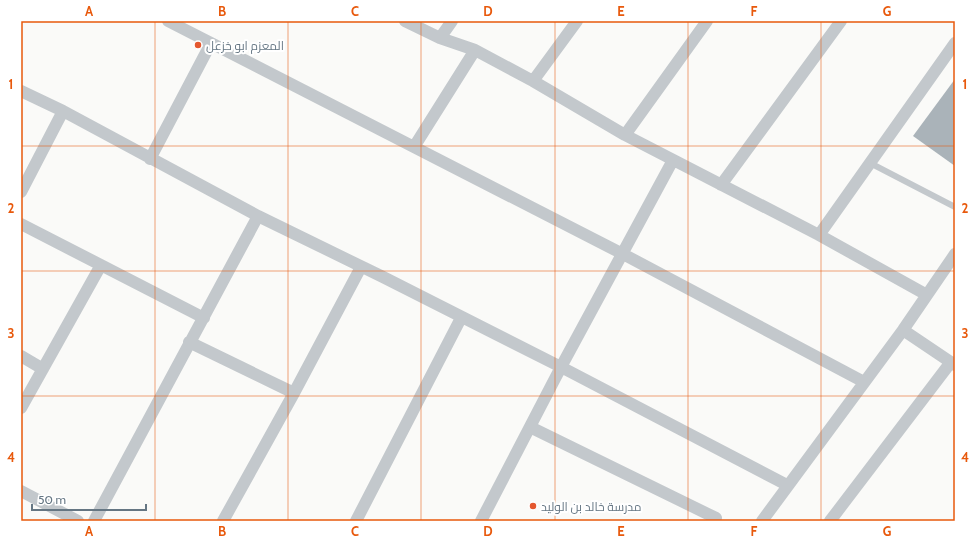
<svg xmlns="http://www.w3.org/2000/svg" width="976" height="542" font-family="Cabin,Cairo,sans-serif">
  <rect width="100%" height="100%" fill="#fafaf8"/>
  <!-- building -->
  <path fill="#aab3b9" d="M 955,79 L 955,166 L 913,136 Z"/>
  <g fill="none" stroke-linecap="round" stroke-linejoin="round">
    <!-- lane -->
    <path stroke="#c3c8cc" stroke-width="6" d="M 870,163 L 955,207"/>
    <!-- street -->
    <path stroke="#c3c8cc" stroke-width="12" d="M 168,21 L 621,253 L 864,382
      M 405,21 L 440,38 L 475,50 L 533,81 L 625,135 L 819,235 L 927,295
      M 440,38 L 452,21
      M 533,81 L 577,21
      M 21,91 L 63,111 L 258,216 L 383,277 L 561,367 L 787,485
      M 625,135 L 707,21
      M 414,147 L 475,50
      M 150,159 L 211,43
      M 721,185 L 841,21
      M 21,192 L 63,111
      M 21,224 L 204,318
      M 819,235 L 955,43
      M 903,330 L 955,365
      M 189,342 L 294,393
      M 21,356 L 43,369
      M 21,408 L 101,265
      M 530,427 L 716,518
      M 21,491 L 78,521
      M 94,521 L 258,216
      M 223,521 L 294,393 L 361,267
      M 356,521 L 461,318
      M 481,521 L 561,367 L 673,160
      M 762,521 L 903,330 L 955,254
      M 830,521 L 951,362"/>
  </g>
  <!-- grid -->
  <path fill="none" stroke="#e8590c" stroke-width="1" stroke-opacity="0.55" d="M 155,21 L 155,521M 288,21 L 288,521M 421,21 L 421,521M 555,21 L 555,521M 688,21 L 688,521M 821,21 L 821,521M 21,146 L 955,146M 21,271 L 955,271M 21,396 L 955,396"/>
  <!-- markers -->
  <g fill="#e4572e" stroke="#fff" stroke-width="1.5">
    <circle cx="198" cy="45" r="4"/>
    <circle cx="533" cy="506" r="4"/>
  </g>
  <g text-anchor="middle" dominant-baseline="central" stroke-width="4" stroke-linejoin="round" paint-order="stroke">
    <!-- poi labels -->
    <g font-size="12" fill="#657683" stroke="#fff" text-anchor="start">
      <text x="206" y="45">المعزم ابو خزعل</text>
      <text x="541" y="506">مدرسة خالد بن الوليد</text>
    </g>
  </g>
  <!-- border -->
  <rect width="976" height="542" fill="none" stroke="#ffffff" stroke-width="44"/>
  <!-- scale -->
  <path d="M32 504v6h114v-6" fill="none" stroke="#657683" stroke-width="2"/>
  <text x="38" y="504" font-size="12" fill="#657683" stroke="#ffffff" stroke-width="3" paint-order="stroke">50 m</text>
  <rect x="22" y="22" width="932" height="498" fill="none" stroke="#e8590c" stroke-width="1.5"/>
  <g font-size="13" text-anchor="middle" font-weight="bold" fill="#e8590c">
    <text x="89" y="16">A</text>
    <text x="222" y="16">B</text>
    <text x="355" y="16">C</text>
    <text x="488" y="16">D</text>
    <text x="621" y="16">E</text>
    <text x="754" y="16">F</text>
    <text x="887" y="16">G</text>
    <text x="11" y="89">1</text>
    <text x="965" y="89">1</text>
    <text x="11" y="213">2</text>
    <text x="965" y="213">2</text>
    <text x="11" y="338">3</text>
    <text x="965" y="338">3</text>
    <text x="11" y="462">4</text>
    <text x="965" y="462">4</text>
    <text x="89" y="536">A</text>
    <text x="222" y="536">B</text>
    <text x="355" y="536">C</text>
    <text x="488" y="536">D</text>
    <text x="621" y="536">E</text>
    <text x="754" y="536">F</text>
    <text x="887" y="536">G</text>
  </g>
</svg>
